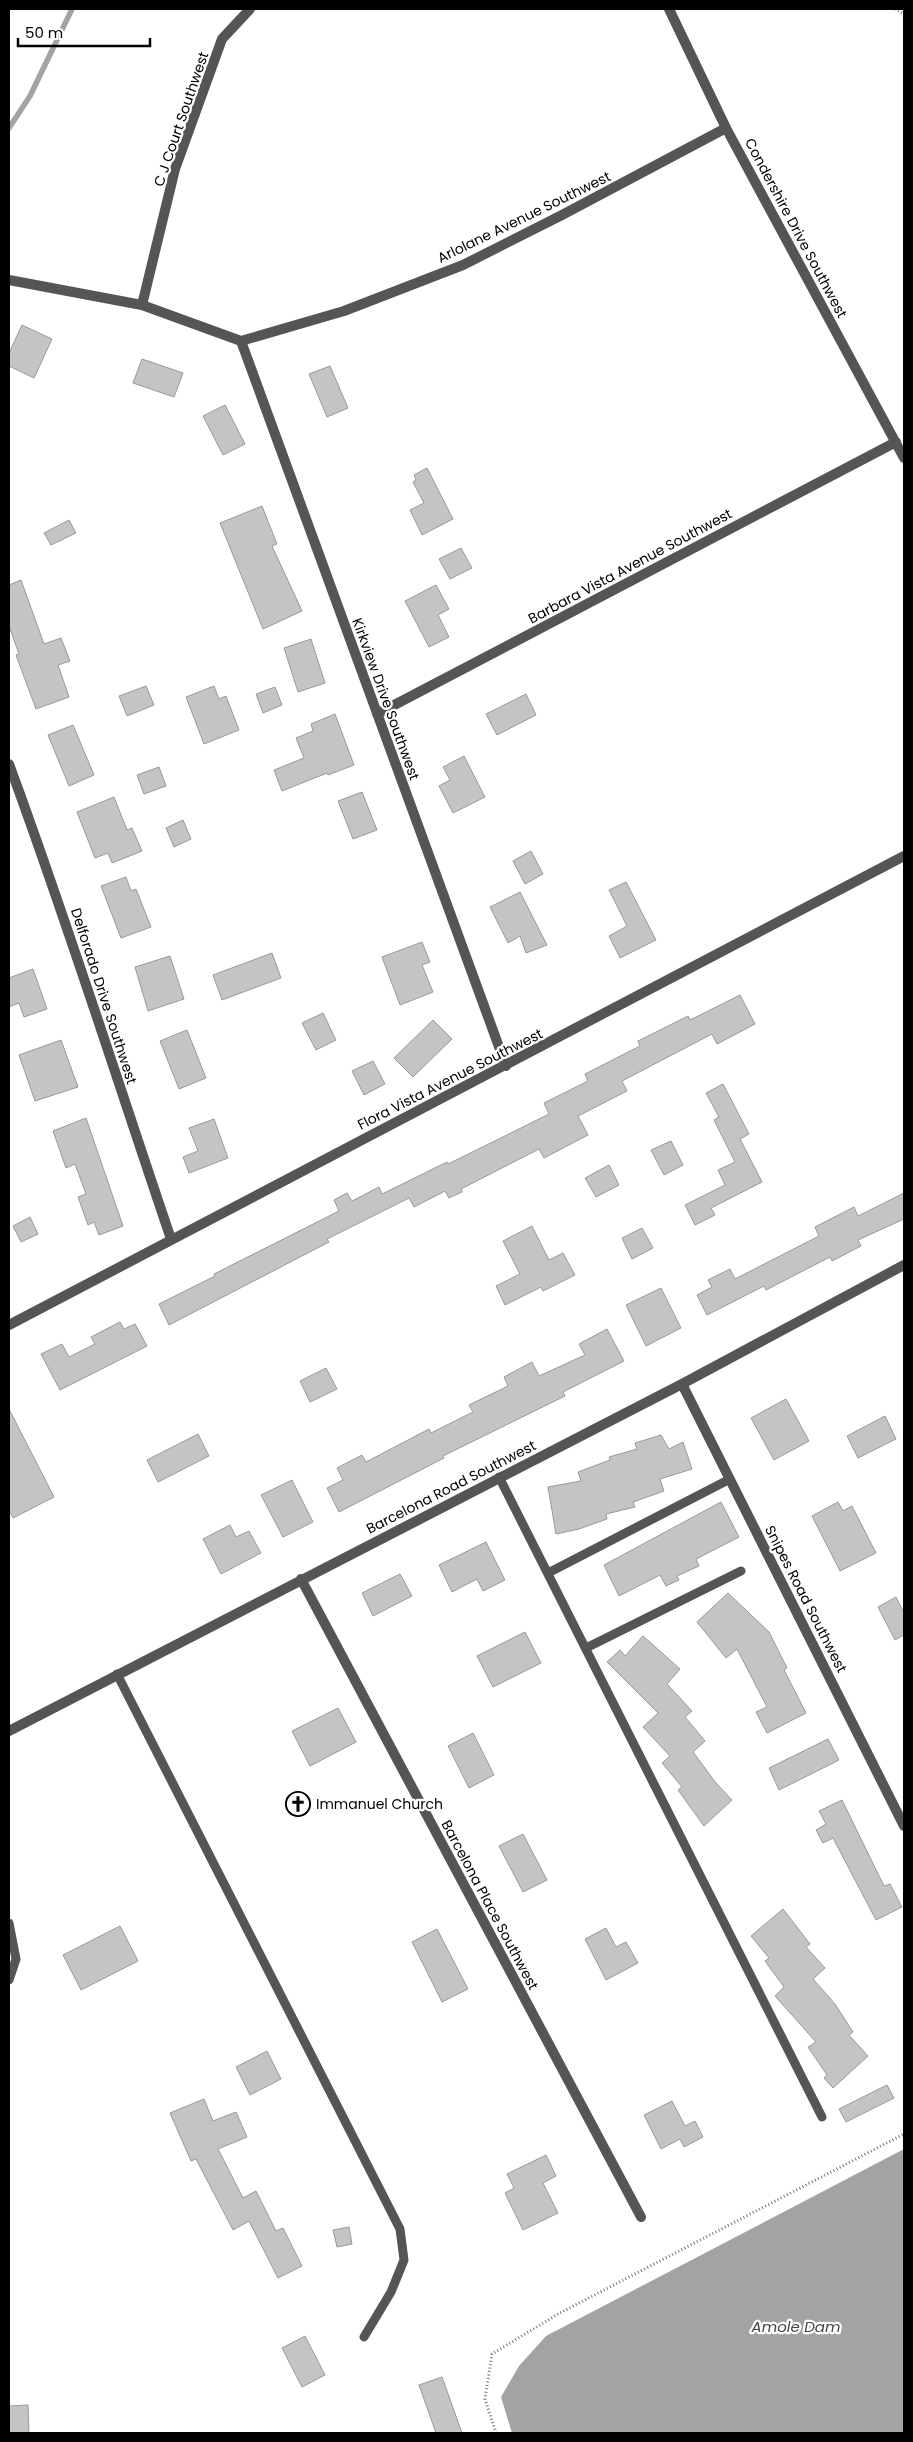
<svg xmlns="http://www.w3.org/2000/svg" width="913" height="2442" font-family="Poppins,sans-serif">
  <rect width="100%" height="100%" fill="#fff"/>
  <!-- water -->
  <path fill="#a3a3a3" d="M 904,2149 L 904,2433 L 512,2433 L 501,2397 L 519,2366 L 546,2336 Z"/>
  <g fill="none" stroke-linecap="round" stroke-linejoin="round">
    <!-- stream -->
    <path stroke="#a3a3a3" stroke-width="5.5" d="M 9,128 L 30,96 L 72,9"/>
  </g>
  <!-- building -->
  <path fill="#c4c4c4" stroke="#999" d="M 22,325 L 52,339 L 34,378 L 9,366 L 9,353 Z
    M 142,359 L 183,373 L 174,397 L 133,383 Z
    M 330,366 L 348,408 L 327,417 L 309,374 Z
    M 225,405 L 245,444 L 223,455 L 203,416 Z
    M 427,468 L 453,519 L 422,535 L 410,510 L 424,503 L 413,482 L 416,480 L 414,475 Z
    M 262,506 L 277,544 L 272,546 L 302,611 L 263,629 L 220,523 Z
    M 69,520 L 76,533 L 51,545 L 44,533 Z
    M 461,548 L 472,568 L 450,579 L 439,559 Z
    M 21,580 L 44,644 L 61,638 L 70,661 L 58,665 L 69,697 L 36,709 L 16,655 L 19,654 L 9,626 L 9,585 Z
    M 436,585 L 449,609 L 438,615 L 449,637 L 429,647 L 405,601 Z
    M 311,639 L 325,683 L 298,692 L 284,648 Z
    M 146,686 L 154,705 L 127,716 L 119,696 Z
    M 214,686 L 219,699 L 226,696 L 239,730 L 204,744 L 186,697 Z
    M 275,687 L 282,705 L 263,713 L 256,694 Z
    M 526,694 L 536,715 L 497,735 L 486,714 Z
    M 335,714 L 354,765 L 328,775 L 327,773 L 282,791 L 274,770 L 304,758 L 296,738 L 313,731 L 311,724 Z
    M 73,725 L 94,775 L 69,786 L 48,735 Z
    M 464,756 L 485,797 L 453,813 L 439,786 L 450,780 L 443,767 Z
    M 159,767 L 166,786 L 144,794 L 137,775 Z
    M 362,792 L 377,830 L 353,839 L 338,801 Z
    M 114,797 L 127,830 L 132,828 L 142,851 L 112,863 L 108,853 L 95,858 L 77,812 Z
    M 183,820 L 191,839 L 174,847 L 166,828 Z
    M 531,851 L 543,874 L 525,884 L 513,861 Z
    M 126,877 L 131,891 L 136,889 L 151,927 L 121,938 L 101,886 Z
    M 626,882 L 656,940 L 620,958 L 609,936 L 627,926 L 609,890 Z
    M 520,892 L 547,945 L 526,953 L 520,936 L 508,943 L 490,907 Z
    M 422,942 L 430,962 L 422,965 L 433,992 L 400,1005 L 382,957 Z
    M 272,953 L 281,978 L 222,1000 L 213,975 Z
    M 170,956 L 184,999 L 148,1011 L 135,967 Z
    M 33,969 L 47,1009 L 24,1017 L 19,1003 L 9,1007 L 9,978 Z
    M 740,995 L 755,1024 L 717,1044 L 712,1034 L 622,1081 L 627,1091 L 578,1116 L 588,1135 L 544,1158 L 539,1149 L 461,1189 L 462,1192 L 449,1198 L 445,1191 L 414,1207 L 409,1198 L 327,1239 L 329,1242 L 169,1325 L 159,1304 L 215,1276 L 214,1274 L 339,1211 L 334,1200 L 347,1193 L 352,1201 L 379,1187 L 382,1194 L 447,1162 L 448,1164 L 509,1134 L 549,1114 L 544,1103 L 588,1081 L 585,1074 L 640,1046 L 638,1041 L 688,1016 L 690,1020 Z
    M 323,1013 L 336,1040 L 316,1050 L 302,1023 Z
    M 433,1020 L 452,1039 L 413,1077 L 394,1058 Z
    M 187,1030 L 206,1078 L 179,1089 L 160,1041 Z
    M 61,1040 L 78,1087 L 35,1101 L 19,1055 Z
    M 373,1061 L 385,1084 L 364,1095 L 352,1071 Z
    M 723,1084 L 749,1134 L 740,1139 L 762,1182 L 711,1208 L 715,1215 L 695,1225 L 685,1205 L 725,1185 L 718,1170 L 735,1162 L 714,1120 L 719,1117 L 706,1093 Z
    M 86,1118 L 123,1226 L 99,1235 L 94,1222 L 88,1225 L 78,1197 L 86,1194 L 75,1164 L 66,1168 L 53,1131 Z
    M 214,1119 L 228,1158 L 189,1173 L 183,1157 L 198,1151 L 189,1128 Z
    M 671,1141 L 683,1165 L 664,1175 L 651,1150 Z
    M 609,1165 L 619,1185 L 596,1197 L 585,1178 Z
    M 904,1193 L 904,1219 L 858,1240 L 861,1246 L 832,1261 L 830,1257 L 766,1290 L 764,1286 L 707,1315 L 697,1295 L 712,1287 L 708,1280 L 730,1269 L 735,1279 L 819,1236 L 815,1227 L 854,1207 L 858,1216 Z
    M 30,1217 L 38,1234 L 21,1242 L 13,1226 Z
    M 532,1226 L 549,1260 L 563,1253 L 575,1275 L 543,1291 L 541,1287 L 505,1305 L 496,1286 L 520,1274 L 503,1241 Z
    M 642,1228 L 653,1248 L 632,1259 L 622,1238 Z
    M 661,1288 L 681,1328 L 646,1346 L 626,1305 Z
    M 120,1322 L 124,1329 L 135,1324 L 147,1346 L 60,1390 L 41,1354 L 62,1344 L 69,1357 L 95,1344 L 91,1337 Z
    M 607,1329 L 624,1361 L 563,1392 L 565,1396 L 443,1456 L 444,1458 L 339,1512 L 327,1488 L 343,1480 L 337,1468 L 362,1455 L 366,1462 L 429,1429 L 431,1433 L 473,1412 L 469,1405 L 508,1386 L 504,1377 L 532,1362 L 539,1376 L 585,1355 L 579,1344 Z
    M 326,1368 L 337,1389 L 310,1402 L 300,1381 Z
    M 786,1399 L 809,1441 L 774,1460 L 751,1418 Z
    M 9,1409 L 54,1497 L 13,1518 L 9,1510 Z
    M 885,1416 L 896,1439 L 858,1458 L 847,1436 Z
    M 198,1434 L 209,1456 L 158,1482 L 147,1460 Z
    M 661,1435 L 669,1449 L 683,1442 L 692,1469 L 660,1479 L 664,1491 L 633,1502 L 635,1507 L 606,1514 L 607,1519 L 579,1529 L 556,1534 L 548,1487 L 581,1481 L 578,1472 L 610,1460 L 609,1457 L 637,1449 L 635,1443 Z
    M 292,1480 L 313,1522 L 283,1537 L 261,1495 Z
    M 721,1502 L 739,1537 L 696,1559 L 699,1566 L 677,1576 L 679,1580 L 666,1586 L 660,1575 L 619,1596 L 604,1565 Z
    M 838,1502 L 843,1511 L 852,1506 L 876,1553 L 840,1571 L 812,1516 Z
    M 230,1525 L 236,1537 L 249,1531 L 261,1553 L 221,1574 L 203,1539 Z
    M 486,1542 L 505,1580 L 483,1591 L 477,1579 L 452,1592 L 439,1565 Z
    M 400,1574 L 412,1596 L 373,1616 L 362,1593 Z
    M 728,1593 L 769,1632 L 787,1668 L 784,1670 L 806,1713 L 767,1733 L 756,1712 L 767,1707 L 737,1649 L 726,1658 L 697,1622 Z
    M 896,1597 L 904,1613 L 904,1635 L 895,1640 L 878,1607 Z
    M 525,1632 L 541,1663 L 493,1687 L 477,1656 Z
    M 643,1636 L 680,1669 L 667,1684 L 692,1711 L 685,1717 L 705,1741 L 693,1752 L 716,1783 L 732,1800 L 704,1826 L 678,1790 L 682,1787 L 662,1763 L 670,1756 L 643,1727 L 658,1713 L 607,1662 L 620,1650 L 625,1656 Z
    M 338,1708 L 356,1742 L 310,1766 L 292,1731 Z
    M 473,1733 L 494,1775 L 469,1788 L 448,1746 Z
    M 828,1739 L 839,1760 L 779,1790 L 769,1768 Z
    M 842,1800 L 884,1886 L 890,1884 L 902,1907 L 876,1920 L 833,1838 L 823,1843 L 816,1830 L 826,1824 L 819,1811 Z
    M 523,1834 L 547,1880 L 523,1892 L 499,1846 Z
    M 783,1909 L 810,1944 L 806,1947 L 825,1968 L 813,1979 L 835,2004 L 853,2032 L 849,2035 L 868,2056 L 833,2088 L 824,2078 L 827,2075 L 808,2047 L 816,2042 L 775,1996 L 784,1987 L 765,1961 L 769,1958 L 751,1936 Z
    M 120,1926 L 138,1961 L 81,1990 L 63,1955 Z
    M 606,1928 L 616,1947 L 626,1942 L 638,1963 L 606,1980 L 585,1939 Z
    M 437,1929 L 468,1989 L 442,2002 L 412,1942 Z
    M 267,2051 L 281,2079 L 250,2095 L 236,2067 Z
    M 887,2085 L 894,2098 L 846,2122 L 839,2109 Z
    M 204,2099 L 213,2121 L 236,2112 L 247,2137 L 218,2149 L 243,2198 L 256,2191 L 276,2231 L 283,2228 L 302,2266 L 278,2278 L 249,2221 L 233,2230 L 196,2159 L 191,2161 L 170,2113 Z
    M 672,2101 L 685,2126 L 695,2121 L 703,2137 L 684,2147 L 680,2139 L 661,2149 L 644,2115 Z
    M 546,2155 L 556,2176 L 543,2183 L 558,2213 L 523,2230 L 505,2193 L 514,2188 L 507,2174 Z
    M 349,2227 L 352,2244 L 337,2247 L 333,2230 Z
    M 305,2336 L 325,2375 L 302,2387 L 282,2348 Z
    M 442,2377 L 462,2433 L 436,2433 L 419,2385 Z
    M 28,2405 L 29,2433 L 9,2433 L 9,2406 Z"/>
  <g fill="none" stroke-linecap="round" stroke-linejoin="round">
    <!-- path -->
    <path stroke="#777" stroke-width="3" stroke-dasharray="1 2.5" stroke-linecap="butt" d="M 895,9 L 904,14
      M 496,2433 L 485,2399 L 492,2354 L 558,2314 L 904,2134"/>
    <!-- lane -->
    <path stroke="#555" stroke-width="9" d="M 499,1477 L 822,2117
      M 548,1573 L 730,1479
      M 586,1648 L 741,1571
      M 117,1674 L 400,2229 L 404,2260 L 391,2292 L 364,2337
      M 9,1923 L 16,1959 L 9,1980"/>
    <!-- street -->
    <path stroke="#555" stroke-width="10" d="M 669,9 L 726,128 L 904,458
      M 9,280 L 142,305 L 241,341 L 344,311 L 463,265 L 562,215 L 726,128
      M 142,305 L 175,169 L 222,39 L 250,9
      M 241,341 L 506,1066
      M 377,714 L 896,442
      M 9,764 C 67,921 117,1080 171,1239
      M 9,1325 L 904,856
      M 682,1384 L 904,1826
      M 301,1579 L 641,2217
      M 9,1731 L 682,1384 L 904,1265"/>
  </g>
  <!-- icons -->
  <defs>
    <symbol id="church-ring" viewBox="-11 -11 22 22"><circle r="9.5" fill="#fff" stroke="#000" stroke-width="1.5"/><path d="M-1.2-6h2.4v3.5h3.3v2.4h-3.3V6h-2.4V-.1h-3.3v-2.4h3.3Z" fill="#000"/></symbol>
  </defs>
  <g fill-rule="evenodd">
    <use href="#church-ring" x="284" y="1790" width="28" height="28"/>
  </g>
  <g text-anchor="middle" dominant-baseline="central" stroke-width="4.5" stroke-linejoin="round" paint-order="stroke">
    <!-- street labels -->
    <g font-size="14" fill="#000" stroke="#fff">
      <text transform="translate(181 119) rotate(-71)">C J Court Southwest</text>
      <text transform="translate(524 217) rotate(-26)">Arlolane Avenue Southwest</text>
      <text transform="translate(796 228) rotate(62)">Condershire Drive Southwest</text>
      <text transform="translate(630 566) rotate(-28)">Barbara Vista Avenue Southwest</text>
      <text transform="translate(386 699) rotate(70)">Kirkview Drive Southwest</text>
      <text transform="translate(104 996) rotate(72)">Delforado Drive Southwest</text>
      <text transform="translate(450 1079) rotate(-27)">Flora Vista Avenue Southwest</text>
      <text transform="translate(451 1487) rotate(-27)">Barcelona Road Southwest</text>
      <text transform="translate(806 1599) rotate(63)">Snipes Road Southwest</text>
      <text transform="translate(490 1905) rotate(62)">Barcelona Place Southwest</text>
    </g>
    <!-- poi labels -->
    <g font-size="14" fill="#000" stroke="#fff" text-anchor="start">
      <text x="316" y="1804">Immanuel Church</text>
    </g>
    <!-- water labels -->
    <g font-size="15" font-style="italic" fill="#444" stroke="#fff">
      <text x="796" y="2326">Amole Dam</text>
    </g>
  </g>
  <!-- border -->
  <rect width="913" height="2442" fill="none" stroke="#000000" stroke-width="20"/>
  <!-- scale -->
  <path d="M18 38v8h132v-8" fill="none" stroke="#000000" stroke-width="2.5"/>
  <text x="25" y="38" font-size="15" fill="#000000" stroke="#ffffff" stroke-width="4" paint-order="stroke">50 m</text>
</svg>
